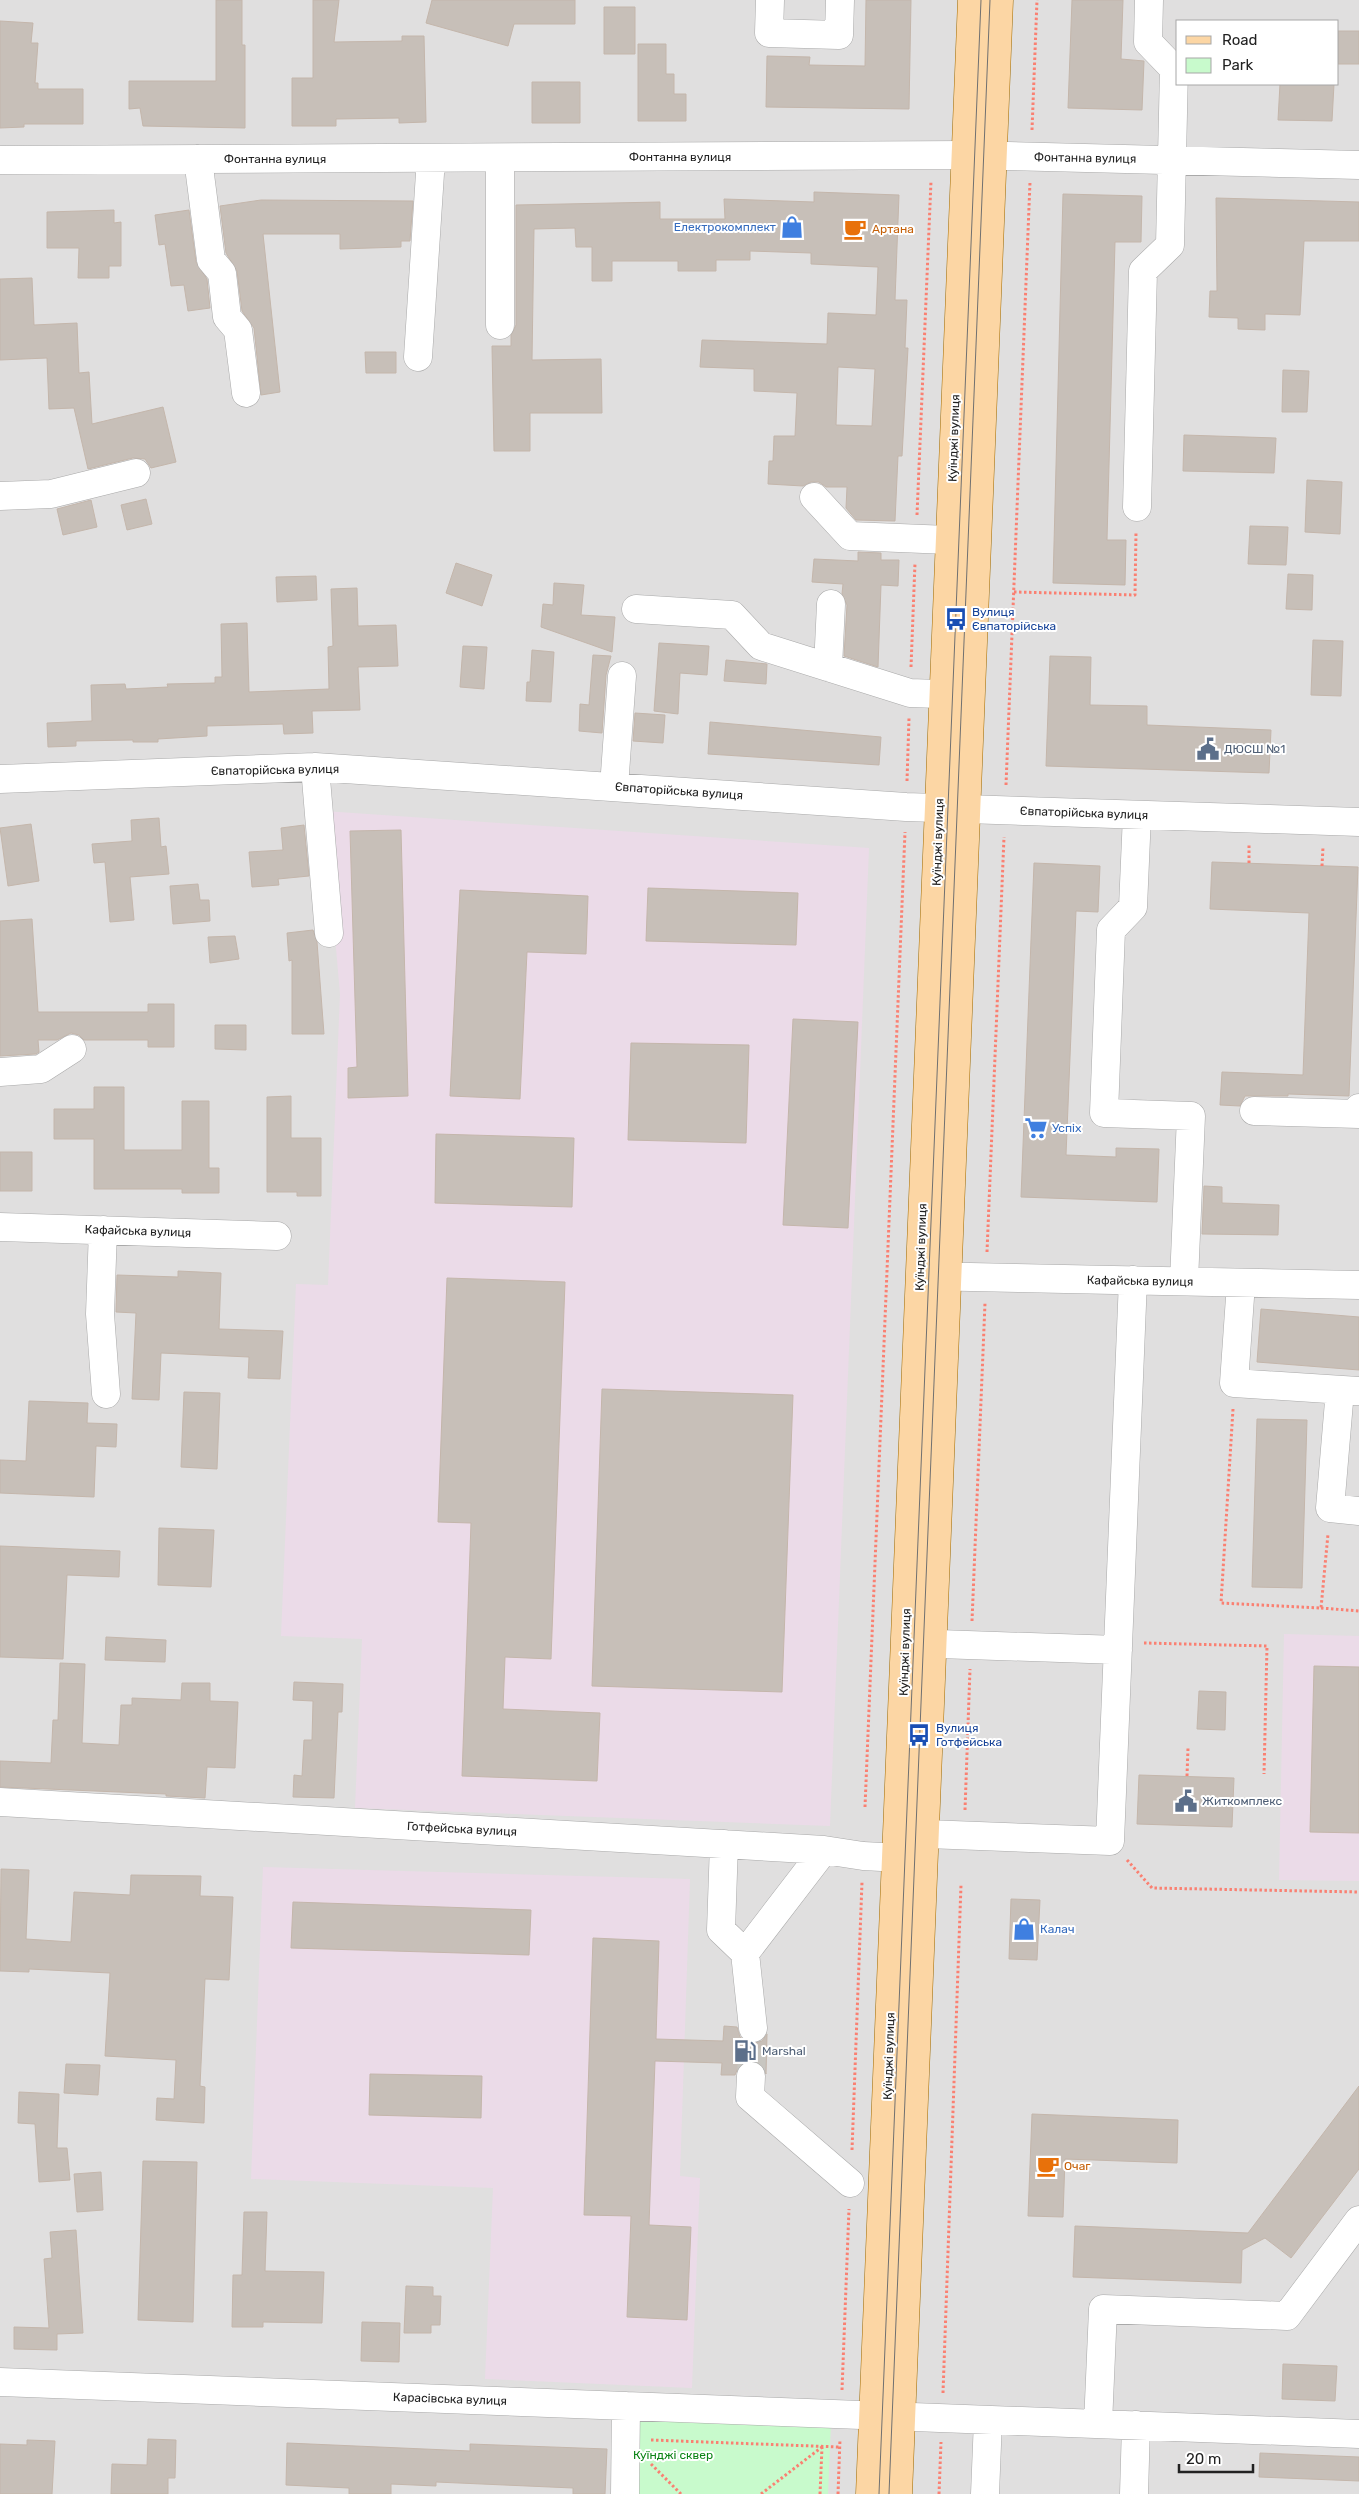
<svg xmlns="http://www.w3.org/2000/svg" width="1359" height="2494" font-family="Rubik,sans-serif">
  <rect width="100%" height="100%" fill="#f2efe9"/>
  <!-- residential -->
  <path fill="#e0dfdf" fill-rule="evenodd" d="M 0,0 L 964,0 L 862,2494 L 0,2494 Z
    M 1008,0 L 1359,0 L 1359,2494 L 905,2494 ZM 1178,21 L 1338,21 L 1338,84 L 1178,84 Z"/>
  <!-- industrial -->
  <path fill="#ebdbe8" d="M 324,811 L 869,848 L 830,1826 L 355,1808 L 362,1639 L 281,1636 L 296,1284 L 328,1285 L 340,994 Z
    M 1284,1634 L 1359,1636 L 1359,1881 L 1279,1880 Z
    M 263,1867 L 690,1879 L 680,2176 L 700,2178 L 692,2388 L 485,2379 L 493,2188 L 251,2179 Z"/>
  <!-- park -->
  <path fill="#c8facc" d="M 635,2415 L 831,2422 L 828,2494 L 634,2494 Z"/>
  <!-- building -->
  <path fill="#c7bfb8" stroke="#c4b6ab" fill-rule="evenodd" d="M 216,0 L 242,0 L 242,45 L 245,45 L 245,128 L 143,126 L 140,108 L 129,109 L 129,81 L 216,81 Z
    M 313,0 L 339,0 L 334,42 L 402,41 L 402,36 L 424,36 L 426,122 L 399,123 L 399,118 L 336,119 L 336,126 L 292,126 L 292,78 L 313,78 Z
    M 432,0 L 575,0 L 575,24 L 514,24 L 508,46 L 426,23 Z
    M 866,0 L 911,0 L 909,109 L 766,107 L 767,56 L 810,57 L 809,65 L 865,66 Z
    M 1072,0 L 1123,0 L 1121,59 L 1144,61 L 1142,110 L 1068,108 Z
    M 604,7 L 635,7 L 635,54 L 604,54 Z
    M 0,21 L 33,23 L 31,43 L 38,43 L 35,83 L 38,83 L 38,89 L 83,89 L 83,124 L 24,124 L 24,127 L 0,128 Z
    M 1338,31 L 1359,31 L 1359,64 L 1338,64 Z
    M 638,44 L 666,44 L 666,74 L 674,74 L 674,94 L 686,94 L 686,121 L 638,121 Z
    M 532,82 L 580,82 L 580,123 L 532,123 Z
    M 1280,84 L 1334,84 L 1332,121 L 1278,120 Z
    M 814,192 L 899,195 L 895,300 L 907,300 L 905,348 L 908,348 L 902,456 L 898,456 L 895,521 L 856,520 L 846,508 L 847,487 L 826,487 L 819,482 L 811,482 L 803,486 L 768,484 L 769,461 L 773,461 L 774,436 L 795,436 L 797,393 L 754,391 L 754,369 L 700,367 L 702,340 L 827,344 L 828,313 L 876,315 L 878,267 L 811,264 L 811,253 L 750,251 L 750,260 L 716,260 L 716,271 L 678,271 L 678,261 L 612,261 L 612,281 L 592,281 L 592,247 L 576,247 L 575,228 L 534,229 L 532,360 L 601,359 L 602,413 L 530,413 L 530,451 L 494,451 L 492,346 L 511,346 L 511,335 L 516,325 L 516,205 L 660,202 L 660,219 L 725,219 L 724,199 L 814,202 ZM 838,367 L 875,369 L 872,426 L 836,425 Z
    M 1063,194 L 1142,196 L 1141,242 L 1115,242 L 1107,540 L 1126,540 L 1125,585 L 1053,583 Z
    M 1216,198 L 1359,202 L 1359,241 L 1304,241 L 1300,315 L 1265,314 L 1265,330 L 1238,329 L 1238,318 L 1209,317 L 1210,291 L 1217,291 Z
    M 261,200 L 413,201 L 410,241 L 401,241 L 401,247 L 340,249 L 340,234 L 263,234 L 280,392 L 261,395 L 254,328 L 242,311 L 237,271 L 226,253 L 220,206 Z
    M 114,210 L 114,223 L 121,222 L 121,266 L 109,266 L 109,278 L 78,278 L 79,248 L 47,248 L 47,212 Z
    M 189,210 L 196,262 L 207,279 L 210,308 L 188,311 L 184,285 L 171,286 L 165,244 L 159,245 L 155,215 Z
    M 32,278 L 34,325 L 77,323 L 79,373 L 89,372 L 92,424 L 163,407 L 176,462 L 151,468 L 145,459 L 133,458 L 88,469 L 74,408 L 49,409 L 47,358 L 0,360 L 0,279 Z
    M 365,352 L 396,352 L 396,373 L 366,373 Z
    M 1283,370 L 1309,371 L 1307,412 L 1282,412 Z
    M 1184,435 L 1276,438 L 1274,473 L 1183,471 Z
    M 1307,480 L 1342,482 L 1340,534 L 1305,532 Z
    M 146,499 L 152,524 L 127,530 L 121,505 Z
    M 91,500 L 97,527 L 63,535 L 57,509 Z
    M 1250,526 L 1288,527 L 1286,565 L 1248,564 Z
    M 858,552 L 881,553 L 881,560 L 899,560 L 898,586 L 881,585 L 878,667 L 844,656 L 847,605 L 842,594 L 843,584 L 812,582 L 814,559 L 858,561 Z
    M 456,563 L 492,575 L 482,606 L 446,593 Z
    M 1288,574 L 1313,575 L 1312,610 L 1286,609 Z
    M 316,576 L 317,600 L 277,602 L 276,577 Z
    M 554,583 L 584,585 L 581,615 L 615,617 L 612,652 L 541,627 L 543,604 L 553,605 Z
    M 357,588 L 358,626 L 396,625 L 398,666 L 358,667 L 360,710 L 312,711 L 313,733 L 284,734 L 283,724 L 207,726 L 207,736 L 158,739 L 158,742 L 133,742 L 133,740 L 76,741 L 76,746 L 48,747 L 47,723 L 92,721 L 91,685 L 125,684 L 126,689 L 168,687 L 167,684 L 215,683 L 215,677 L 222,677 L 221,624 L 247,623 L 249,692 L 329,689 L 328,647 L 333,646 L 331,589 Z
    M 1313,640 L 1343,641 L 1341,696 L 1311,695 Z
    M 659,643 L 709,646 L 707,675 L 680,673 L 678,714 L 654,711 Z
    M 463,646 L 487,647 L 484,689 L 460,687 Z
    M 532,650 L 554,652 L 551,702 L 526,701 L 527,682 L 530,682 Z
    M 593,655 L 611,656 L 606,675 L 602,733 L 579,731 L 580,704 L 589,705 Z
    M 1050,656 L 1091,657 L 1090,705 L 1147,706 L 1147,725 L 1271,730 L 1269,773 L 1046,766 Z
    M 726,660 L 767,664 L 766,684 L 724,681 Z
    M 635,713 L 665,715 L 663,743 L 633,741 Z
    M 710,722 L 881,737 L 879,765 L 708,754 Z
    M 159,818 L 161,847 L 166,846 L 169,874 L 130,877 L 134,920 L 110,922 L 105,862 L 94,863 L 92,844 L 132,841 L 131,820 Z
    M 31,824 L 39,881 L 8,886 L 0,828 Z
    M 304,825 L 309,876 L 278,879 L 279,885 L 252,887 L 249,852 L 283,850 L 281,828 Z
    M 401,830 L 408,1096 L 348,1098 L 348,1068 L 357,1067 L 350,831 Z
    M 1212,862 L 1358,867 L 1349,1096 L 1288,1094 L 1288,1096 L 1245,1096 L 1240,1106 L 1220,1105 L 1222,1072 L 1303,1075 L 1309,913 L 1210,909 Z
    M 1034,863 L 1100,866 L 1098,912 L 1076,911 L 1066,1155 L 1116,1157 L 1116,1148 L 1159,1149 L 1157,1202 L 1021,1197 Z
    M 198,884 L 200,900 L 209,900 L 210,921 L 173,924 L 170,886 Z
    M 648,888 L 798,893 L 796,945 L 646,941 Z
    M 460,890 L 588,896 L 586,954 L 527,952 L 520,1099 L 450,1096 Z
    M 32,919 L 38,1012 L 148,1012 L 148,1004 L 174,1004 L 174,1047 L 148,1047 L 148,1040 L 84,1040 L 79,1035 L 71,1033 L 57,1040 L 38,1040 L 39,1052 L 36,1054 L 0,1056 L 0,921 Z
    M 313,930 L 317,942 L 324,1034 L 292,1034 L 292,960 L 289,961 L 287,933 Z
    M 235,936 L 239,959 L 210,963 L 208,937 Z
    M 793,1019 L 858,1022 L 848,1228 L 783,1225 Z
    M 215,1025 L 246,1025 L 246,1050 L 215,1049 Z
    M 631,1043 L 749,1045 L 746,1143 L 628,1140 Z
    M 94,1087 L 124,1087 L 124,1150 L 182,1150 L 182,1101 L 209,1101 L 209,1168 L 219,1168 L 219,1193 L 182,1193 L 182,1189 L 94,1189 L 94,1139 L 54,1139 L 54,1109 L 94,1109 Z
    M 291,1096 L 291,1138 L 321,1138 L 321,1196 L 297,1196 L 297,1192 L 267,1192 L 267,1097 Z
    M 436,1134 L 574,1138 L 572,1207 L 435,1203 Z
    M 0,1152 L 32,1152 L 32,1191 L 0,1191 Z
    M 1204,1186 L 1222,1187 L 1222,1203 L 1279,1205 L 1278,1235 L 1202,1234 Z
    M 178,1271 L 221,1273 L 219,1329 L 283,1331 L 280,1379 L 248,1378 L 249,1357 L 161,1353 L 159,1400 L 132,1399 L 136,1313 L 116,1312 L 117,1275 L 178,1277 Z
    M 447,1278 L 565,1282 L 551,1659 L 505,1657 L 503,1709 L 600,1713 L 597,1781 L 462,1776 L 471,1523 L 438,1522 Z
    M 1261,1309 L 1359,1317 L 1359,1370 L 1257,1362 Z
    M 602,1389 L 793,1395 L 782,1692 L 592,1686 Z
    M 184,1392 L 220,1393 L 217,1469 L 181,1467 Z
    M 29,1401 L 88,1403 L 87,1423 L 117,1424 L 116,1447 L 96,1446 L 94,1497 L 0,1493 L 0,1460 L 26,1461 Z
    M 1257,1419 L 1307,1420 L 1302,1588 L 1252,1587 Z
    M 159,1528 L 214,1530 L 211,1587 L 158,1585 Z
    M 0,1546 L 120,1551 L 119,1577 L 67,1575 L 63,1659 L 0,1657 Z
    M 106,1637 L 166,1640 L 165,1662 L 105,1660 Z
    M 60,1663 L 85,1664 L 82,1743 L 119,1745 L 121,1705 L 132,1705 L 132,1698 L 181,1700 L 182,1683 L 210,1683 L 210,1701 L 238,1702 L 235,1768 L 207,1767 L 205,1798 L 166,1796 L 166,1794 L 0,1787 L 0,1761 L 51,1763 L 53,1720 L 58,1720 Z
    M 1314,1666 L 1359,1667 L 1359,1833 L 1310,1832 Z
    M 294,1682 L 343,1684 L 342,1712 L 338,1712 L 334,1798 L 293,1797 L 294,1775 L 302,1776 L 304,1740 L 312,1740 L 313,1701 L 293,1700 Z
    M 1199,1691 L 1226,1692 L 1225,1730 L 1197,1729 Z
    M 1139,1775 L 1234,1778 L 1232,1827 L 1137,1824 Z
    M 1,1869 L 29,1870 L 26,1939 L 71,1942 L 74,1892 L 130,1895 L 131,1875 L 201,1876 L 200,1896 L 233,1897 L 229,1980 L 205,1979 L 200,2086 L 205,2087 L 204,2123 L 156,2120 L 157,2098 L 174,2099 L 176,2060 L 105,2056 L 110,1973 L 29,1969 L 29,1972 L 0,1971 Z
    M 1011,1899 L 1040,1900 L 1037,1960 L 1009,1959 Z
    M 293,1902 L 531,1910 L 529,1955 L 291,1948 Z
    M 593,1938 L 659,1941 L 656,2039 L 723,2041 L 724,2026 L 737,2027 L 740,2037 L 747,2042 L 755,2043 L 762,2041 L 767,2034 L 766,2074 L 760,2063 L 752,2060 L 743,2062 L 738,2068 L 735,2075 L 721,2075 L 722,2063 L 655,2061 L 649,2225 L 691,2227 L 687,2320 L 627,2317 L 631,2216 L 584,2215 Z
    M 66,2064 L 100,2065 L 98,2095 L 64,2093 Z
    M 370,2074 L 482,2076 L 481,2118 L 369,2115 Z
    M 1359,2086 L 1359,2169 L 1291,2258 L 1265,2238 L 1242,2250 L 1241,2283 L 1073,2277 L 1075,2226 L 1248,2233 Z
    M 19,2092 L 59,2094 L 57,2148 L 67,2148 L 70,2180 L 39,2182 L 35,2124 L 18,2123 Z
    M 1032,2114 L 1178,2120 L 1177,2163 L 1065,2159 L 1063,2217 L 1028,2216 Z
    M 143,2161 L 197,2162 L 193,2322 L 138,2320 Z
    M 101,2172 L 103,2210 L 77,2212 L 74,2174 Z
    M 244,2212 L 267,2212 L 265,2271 L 324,2272 L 322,2323 L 263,2322 L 263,2327 L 232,2327 L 233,2275 L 242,2275 Z
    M 76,2230 L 83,2333 L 57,2334 L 57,2350 L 14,2349 L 14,2327 L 49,2328 L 44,2259 L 52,2258 L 50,2232 Z
    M 406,2286 L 433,2287 L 433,2296 L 441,2296 L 440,2325 L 431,2325 L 431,2333 L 404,2333 Z
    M 362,2322 L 400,2323 L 399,2362 L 361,2361 Z
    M 1283,2364 L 1337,2366 L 1335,2401 L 1282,2399 Z
    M 148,2439 L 176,2440 L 175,2478 L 168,2478 L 168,2494 L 111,2494 L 112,2464 L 147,2465 Z
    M 27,2440 L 55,2441 L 52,2494 L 0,2494 L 0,2444 L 27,2445 Z
    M 287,2443 L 470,2451 L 470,2444 L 607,2449 L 605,2494 L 573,2494 L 573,2488 L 436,2482 L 436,2486 L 391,2484 L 391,2494 L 349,2494 L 349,2488 L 286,2485 Z
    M 1260,2453 L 1359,2457 L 1359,2481 L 1259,2477 Z"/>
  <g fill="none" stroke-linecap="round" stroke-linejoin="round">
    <!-- minor-tunnel -->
    <path stroke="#c8c6c1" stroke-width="28" stroke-dasharray="28 14" stroke-linecap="butt" d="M 751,2076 L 753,2028"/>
    <defs>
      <path id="minor" d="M 770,0 L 769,33 L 839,35 L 840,0
        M 500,158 L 500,325
        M 198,159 L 211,260 L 222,273 L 227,317 L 238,330 L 246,393
        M 0,160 L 966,155 L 1359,165
        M 418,357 L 431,158
        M 0,496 L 51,494 L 136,473
        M 814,497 L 850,536 L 973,541
        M 1137,507 L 1143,271 L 1170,245 L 1174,69 L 1148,42 L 1149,0
        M 636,609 L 732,615 L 761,646 L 910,693 L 967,695
        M 828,667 L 831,604
        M 315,767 L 329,933
        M 0,779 L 315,767 L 906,807 L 1359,822
        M 614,787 L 622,676
        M 1137,815 L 1133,907 L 1111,930 L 1104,1113 L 1191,1116 L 1184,1281
        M 0,1072 L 41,1069 L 72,1049
        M 1254,1111 L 1359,1114 L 1359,1108
        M 0,1227 L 277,1236
        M 103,1230 L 100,1314 L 106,1394
        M 923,1276 L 1359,1285
        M 1241,1283 L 1234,1383 L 1359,1391
        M 1340,1390 L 1330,1508 L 1359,1511
        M 910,1643 L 1118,1650
        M 0,1802 L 824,1850 L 863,1856 L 919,1859
        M 901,1833 L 1110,1841 L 1133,1280
        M 724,1844 L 721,1930 L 745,1953 L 753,2028
        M 745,1953 L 824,1850
        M 751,2076 L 750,2097 L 850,2183
        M 0,2382 L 1359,2434
        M 1098,2424 L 1103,2309 L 1287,2316 L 1359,2220
        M 625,2494 L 626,2406
        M 985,2494 L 988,2420
        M 1134,2494 L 1136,2425"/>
      <path id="major" d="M 870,2494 L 972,0
        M 898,2494 L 999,0"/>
    </defs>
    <!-- minor casing -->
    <use href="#minor" stroke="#a9a9a9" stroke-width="29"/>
    <!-- major casing -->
    <use href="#major" stroke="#a06b00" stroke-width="29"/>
    <!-- path -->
    <path stroke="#fa8072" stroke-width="3" stroke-dasharray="2.5 2.5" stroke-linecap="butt" d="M 1032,130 L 1037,0
      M 917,515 L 931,181
      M 1014,592 L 1135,595 L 1136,532
      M 911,667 L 915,563
      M 907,781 L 909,718
      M 1006,785 L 1030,182
      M 1249,863 L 1249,844
      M 1322,866 L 1323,847
      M 987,1252 L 1004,837
      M 1233,1409 L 1221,1603 L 1321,1608 L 1328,1534
      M 1321,1608 L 1359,1611
      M 972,1621 L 985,1303
      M 1144,1643 L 1267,1646 L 1264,1774
      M 1187,1776 L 1188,1748
      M 865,1807 L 905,832
      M 965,1810 L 970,1669
      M 1127,1860 L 1152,1888 L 1359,1892
      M 852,2150 L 862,1882
      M 842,2390 L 849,2209
      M 943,2393 L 961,1885
      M 651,2440 L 839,2447
      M 651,2464 L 681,2494
      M 761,2494 L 822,2447
      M 820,2494 L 822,2447
      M 838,2494 L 840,2439
      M 939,2494 L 941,2442"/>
    <!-- minor -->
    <use href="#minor" stroke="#fff" stroke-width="28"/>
    <!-- major -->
    <use href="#major" stroke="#fcd6a4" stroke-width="28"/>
    <!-- tram -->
    <path stroke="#707070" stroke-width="1" d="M 879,2494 L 981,0
      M 889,2494 L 990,0"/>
  </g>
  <!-- icons -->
  <defs>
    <symbol id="shop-bare" viewBox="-9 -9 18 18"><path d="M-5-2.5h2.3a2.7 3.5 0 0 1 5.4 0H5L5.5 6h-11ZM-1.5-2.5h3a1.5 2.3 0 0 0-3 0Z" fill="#3f7fe0" stroke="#fff" stroke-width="2.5" paint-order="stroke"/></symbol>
    <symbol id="cafe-bare" viewBox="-9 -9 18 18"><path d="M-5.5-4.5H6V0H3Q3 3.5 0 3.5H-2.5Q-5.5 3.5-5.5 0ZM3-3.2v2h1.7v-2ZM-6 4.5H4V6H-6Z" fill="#e8710a" stroke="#fff" stroke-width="2.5" paint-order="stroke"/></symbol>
    <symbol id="bus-bare" viewBox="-9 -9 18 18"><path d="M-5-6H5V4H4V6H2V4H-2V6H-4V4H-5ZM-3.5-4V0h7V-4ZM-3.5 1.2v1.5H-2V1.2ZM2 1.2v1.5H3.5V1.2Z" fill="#1a4fb4" stroke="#fff" stroke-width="2.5" paint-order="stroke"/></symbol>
    <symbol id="civic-bare" viewBox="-9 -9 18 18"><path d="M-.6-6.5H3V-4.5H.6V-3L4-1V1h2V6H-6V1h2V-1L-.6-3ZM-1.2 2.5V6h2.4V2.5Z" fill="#5c6f8a" stroke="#fff" stroke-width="2.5" paint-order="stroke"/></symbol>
    <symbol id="supermarket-bare" viewBox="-9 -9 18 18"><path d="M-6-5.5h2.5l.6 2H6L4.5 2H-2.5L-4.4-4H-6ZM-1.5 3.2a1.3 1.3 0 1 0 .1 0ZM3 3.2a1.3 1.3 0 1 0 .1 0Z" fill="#3f7fe0" stroke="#fff" stroke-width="2.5" paint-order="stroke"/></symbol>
    <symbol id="fuel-bare" viewBox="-9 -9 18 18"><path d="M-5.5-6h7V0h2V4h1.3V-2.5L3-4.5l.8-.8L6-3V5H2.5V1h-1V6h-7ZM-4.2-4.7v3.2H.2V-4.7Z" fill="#5c6f8a" stroke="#fff" stroke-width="2.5" paint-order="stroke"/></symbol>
  </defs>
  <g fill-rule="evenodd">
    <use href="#shop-bare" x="776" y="211" width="32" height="32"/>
    <use href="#cafe-bare" x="839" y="213" width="32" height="32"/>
    <use href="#bus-bare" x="940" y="603" width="32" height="32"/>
    <use href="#civic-bare" x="1192" y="733" width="32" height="32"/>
    <use href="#supermarket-bare" x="1020" y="1112" width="32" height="32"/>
    <use href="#bus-bare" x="903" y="1719" width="32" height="32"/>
    <use href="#civic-bare" x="1170" y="1785" width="32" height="32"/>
    <use href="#shop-bare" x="1008" y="1913" width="32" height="32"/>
    <use href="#fuel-bare" x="729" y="2035" width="32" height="32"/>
    <use href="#cafe-bare" x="1032" y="2150" width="32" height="32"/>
  </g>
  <g text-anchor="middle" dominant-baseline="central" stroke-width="4" stroke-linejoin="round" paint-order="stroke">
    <!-- street labels -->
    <g font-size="12" fill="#222" stroke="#fff">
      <text x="680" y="157">Фонтанна вулиця</text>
      <text transform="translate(1085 158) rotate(1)">Фонтанна вулиця</text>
      <text x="275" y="159">Фонтанна вулиця</text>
      <text transform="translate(954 438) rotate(-88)">Куїнджі вулиця</text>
      <text transform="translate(275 770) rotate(-1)">Євпаторійська вулиця</text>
      <text transform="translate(679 791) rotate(4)">Євпаторійська вулиця</text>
      <text transform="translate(1084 813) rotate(2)">Євпаторійська вулиця</text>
      <text transform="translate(938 842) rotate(-88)">Куїнджі вулиця</text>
      <text transform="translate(138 1231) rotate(2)">Кафайська вулиця</text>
      <text transform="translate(921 1247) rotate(-88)">Куїнджі вулиця</text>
      <text transform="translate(1140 1281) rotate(1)">Кафайська вулиця</text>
      <text transform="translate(905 1652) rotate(-88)">Куїнджі вулиця</text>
      <text transform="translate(462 1829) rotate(3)">Готфейська вулиця</text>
      <text transform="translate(889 2056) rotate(-88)">Куїнджі вулиця</text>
      <text transform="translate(450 2399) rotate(2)">Карасівська вулиця</text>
    </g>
    <!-- shop labels -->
    <g font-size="12" fill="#366cbe" stroke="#fff" text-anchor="start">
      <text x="776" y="227" text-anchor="end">Електрокомплект</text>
      <text x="1052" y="1128">Успіх</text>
      <text x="1040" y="1929">Калач</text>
    </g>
    <!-- food labels -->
    <g font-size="12" fill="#c56008" stroke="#fff" text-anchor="start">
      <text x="872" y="229">Артана</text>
      <text x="1064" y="2166">Очаг</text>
    </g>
    <!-- transit labels -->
    <g font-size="12" fill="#164399" stroke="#fff" text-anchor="start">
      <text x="972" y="612">Вулиця<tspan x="972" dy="14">Євпаторійська</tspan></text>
      <text x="936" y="1728">Вулиця<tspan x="936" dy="14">Готфейська</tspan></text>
    </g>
    <!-- service labels -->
    <g font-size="12" fill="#4e5e75" stroke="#fff" text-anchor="start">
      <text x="1224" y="749">ДЮСШ №1</text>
      <text x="1202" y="1801">Житкомплекс</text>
      <text x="762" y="2051">Marshal</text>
    </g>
    <!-- park labels -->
    <g font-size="12" fill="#0c8416" stroke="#fff">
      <text x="673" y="2455">Куїнджі сквер</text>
    </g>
  </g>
  <!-- legend -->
  <rect x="1176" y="20" width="162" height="65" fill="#ffffff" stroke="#a7a7a7"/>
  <rect x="1186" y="36" width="25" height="8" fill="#fcd6a4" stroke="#a7a7a7"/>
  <text x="1222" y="45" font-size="15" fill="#222222">Road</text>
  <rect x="1186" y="58" width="25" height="15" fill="#c8facc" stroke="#a7a7a7"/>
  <text x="1222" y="70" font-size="15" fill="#222222">Park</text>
  <!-- scale -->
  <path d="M1179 2464v8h74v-8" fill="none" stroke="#222222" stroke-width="2.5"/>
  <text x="1186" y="2464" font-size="15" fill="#222222" stroke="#ffffff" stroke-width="4" paint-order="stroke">20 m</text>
</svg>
